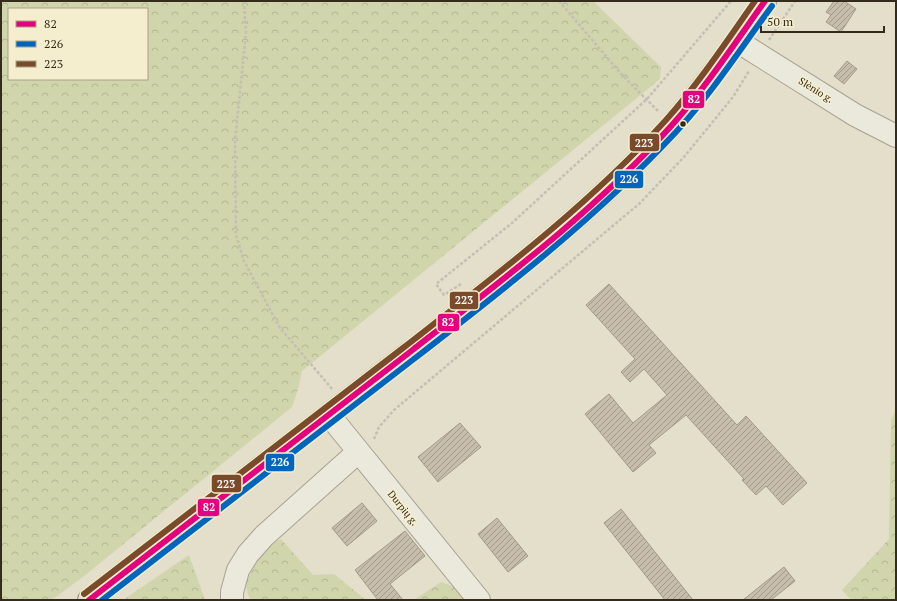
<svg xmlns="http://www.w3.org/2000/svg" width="897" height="601" font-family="'PT Serif',serif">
  <defs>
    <pattern id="forest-crowns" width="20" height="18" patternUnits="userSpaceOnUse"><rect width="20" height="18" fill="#d0d5ac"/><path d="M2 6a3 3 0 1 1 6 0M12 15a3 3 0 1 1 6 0" fill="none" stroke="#b3b793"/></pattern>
    <pattern id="building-hatch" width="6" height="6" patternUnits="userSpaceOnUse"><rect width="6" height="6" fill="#c7bdab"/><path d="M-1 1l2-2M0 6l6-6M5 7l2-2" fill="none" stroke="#a29a8a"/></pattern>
  </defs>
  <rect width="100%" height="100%" fill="#e4dfca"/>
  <!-- forest -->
  <path fill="url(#forest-crowns)" fill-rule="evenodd" d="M 1,1 L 593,1 L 661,67 L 660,79 L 302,371 L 298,389 L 292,407 L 84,576 L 52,600 L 1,600 ZM 9,9 L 147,9 L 147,79 L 9,79 Z
    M 896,409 L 896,600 L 851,600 L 842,590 L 889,539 L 891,420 Z
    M 281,539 L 313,575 L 334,574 L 366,600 L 250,600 L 245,584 L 262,550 Z
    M 189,555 L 205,600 L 123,600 Z
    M 441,582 L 457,588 L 465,600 L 414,600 Z"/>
  <!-- building -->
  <path fill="url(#building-hatch)" stroke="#a39a89" d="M 834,1 L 844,1 L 856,9 L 841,32 L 826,22 L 831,15 L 826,12 Z
    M 847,61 L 857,69 L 844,84 L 834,76 Z
    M 609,284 L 737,425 L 746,416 L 807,483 L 783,505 L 766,486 L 756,495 L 742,480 L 744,479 L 686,415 L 649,445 L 656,453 L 633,472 L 585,414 L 609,394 L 633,423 L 667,395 L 644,369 L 630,382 L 621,372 L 635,359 L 586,305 Z
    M 460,423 L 481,447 L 438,482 L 418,457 Z
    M 362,503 L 377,521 L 347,546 L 332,528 Z
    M 621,509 L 693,600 L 665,600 L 604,523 Z
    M 497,518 L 528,556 L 508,572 L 478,534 Z
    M 405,531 L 425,556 L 390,584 L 403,600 L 378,600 L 355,570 Z
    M 784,567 L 795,581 L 771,600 L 743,600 Z"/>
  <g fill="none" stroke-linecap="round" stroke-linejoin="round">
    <defs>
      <path id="minor" d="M 737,41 L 855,115 L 896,136
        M 329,415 L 479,600
        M 232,600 L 232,592 L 238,570 L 248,554 L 264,536 L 358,452"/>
      <path id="major" d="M 89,600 C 197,516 306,433 414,349 C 504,279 595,209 672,125 C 706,86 735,43 765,1"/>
    </defs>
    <!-- minor casing -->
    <use href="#minor" stroke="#a8a293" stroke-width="24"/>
    <!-- major casing -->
    <use href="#major" stroke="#8e887a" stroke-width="24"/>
    <!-- path -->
    <path stroke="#c3bfb3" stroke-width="2.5" stroke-dasharray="3 2" stroke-linecap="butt" d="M 244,1 L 246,33 L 235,141 L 236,235 L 244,261 L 280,328 L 333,390
      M 559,1 L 622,75 L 659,112
      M 769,40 L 795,1
      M 461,284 L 444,295 L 436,284 L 512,223 L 647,99 L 731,1
      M 374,439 L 379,427 L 394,410 L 640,203 L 684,157 L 733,97 L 749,71"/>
    <!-- minor -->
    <use href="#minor" stroke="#ebe8dc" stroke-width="22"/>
    <!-- major -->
    <use href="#major" stroke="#e2decd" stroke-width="22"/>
    <defs>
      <path id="bus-1" d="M 89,600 C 196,517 303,435 410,352 C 501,281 595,211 672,125 C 706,87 735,43 765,1"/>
      <path id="bus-2" d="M 102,600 C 204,521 307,442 410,362 C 503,290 596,218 676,132 C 712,93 741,48 772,6"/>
      <path id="bus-3" d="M 84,594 C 190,511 297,430 403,348 C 494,277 588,206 666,120 C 699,83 727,41 755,1"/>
    </defs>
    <!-- bus-1 casing -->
    <use href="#bus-1" stroke="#f5eece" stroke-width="9"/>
    <!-- bus-2 casing -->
    <use href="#bus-2" stroke="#f5eece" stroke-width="9"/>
    <!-- bus-3 casing -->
    <use href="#bus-3" stroke="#f5eece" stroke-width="9"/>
    <!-- bus-1 -->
    <use href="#bus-1" stroke="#e5007d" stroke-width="6"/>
    <!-- bus-2 -->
    <use href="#bus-2" stroke="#0065bd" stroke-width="6"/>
    <!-- bus-3 -->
    <use href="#bus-3" stroke="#7a4b2a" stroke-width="6"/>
  </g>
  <!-- markers -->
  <circle fill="#352b1c" stroke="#f5eece" stroke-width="1.5" cx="683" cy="124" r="3.5"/>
  <g text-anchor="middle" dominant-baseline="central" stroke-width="3.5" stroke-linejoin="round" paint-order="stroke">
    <!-- street labels -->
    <g font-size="10" fill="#352b1c" stroke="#f5eece">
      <text transform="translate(816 90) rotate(32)">Slėnio g.</text>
      <text transform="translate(403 508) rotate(51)">Durpių g.</text>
    </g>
  </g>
  <g stroke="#f5eece" stroke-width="1.5">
    <rect x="682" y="90" width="23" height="19" rx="4" fill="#e5007d"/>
    <rect x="629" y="133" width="31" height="19" rx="4" fill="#7a4b2a"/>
    <rect x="614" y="170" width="30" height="19" rx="4" fill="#0065bd"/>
    <rect x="449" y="291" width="30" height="19" rx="4" fill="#7a4b2a"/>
    <rect x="437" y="313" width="23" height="19" rx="4" fill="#e5007d"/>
    <rect x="265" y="453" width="30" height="19" rx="4" fill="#0065bd"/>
    <rect x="211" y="474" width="31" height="19" rx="4" fill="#7a4b2a"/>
    <rect x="197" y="498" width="23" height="19" rx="4" fill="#e5007d"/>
  </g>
  <g font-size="11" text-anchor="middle" font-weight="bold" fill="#fff">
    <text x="694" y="103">82</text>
    <text x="644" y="147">223</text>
    <text x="629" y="183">226</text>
    <text x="464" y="304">223</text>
    <text x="448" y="326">82</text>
    <text x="280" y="466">226</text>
    <text x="226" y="488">223</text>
    <text x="209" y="511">82</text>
  </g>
  <!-- border -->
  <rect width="897" height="601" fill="none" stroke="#352b1c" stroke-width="4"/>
  <!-- legend -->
  <rect x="8" y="8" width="140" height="72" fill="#f5eece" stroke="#a8a087"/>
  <rect x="16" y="21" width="20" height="6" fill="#e5007d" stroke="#a8a087"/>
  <text x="44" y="28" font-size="12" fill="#352b1c">82</text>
  <rect x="16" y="41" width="20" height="6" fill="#0065bd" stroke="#a8a087"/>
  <text x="44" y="48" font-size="12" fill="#352b1c">226</text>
  <rect x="16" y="61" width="20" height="6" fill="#7a4b2a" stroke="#a8a087"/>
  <text x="44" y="68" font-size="12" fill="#352b1c">223</text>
  <!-- scale -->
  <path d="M761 26v6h123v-6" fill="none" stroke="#352b1c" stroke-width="2"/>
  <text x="767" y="26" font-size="12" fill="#352b1c" stroke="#f5eece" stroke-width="3" paint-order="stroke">50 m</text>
</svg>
